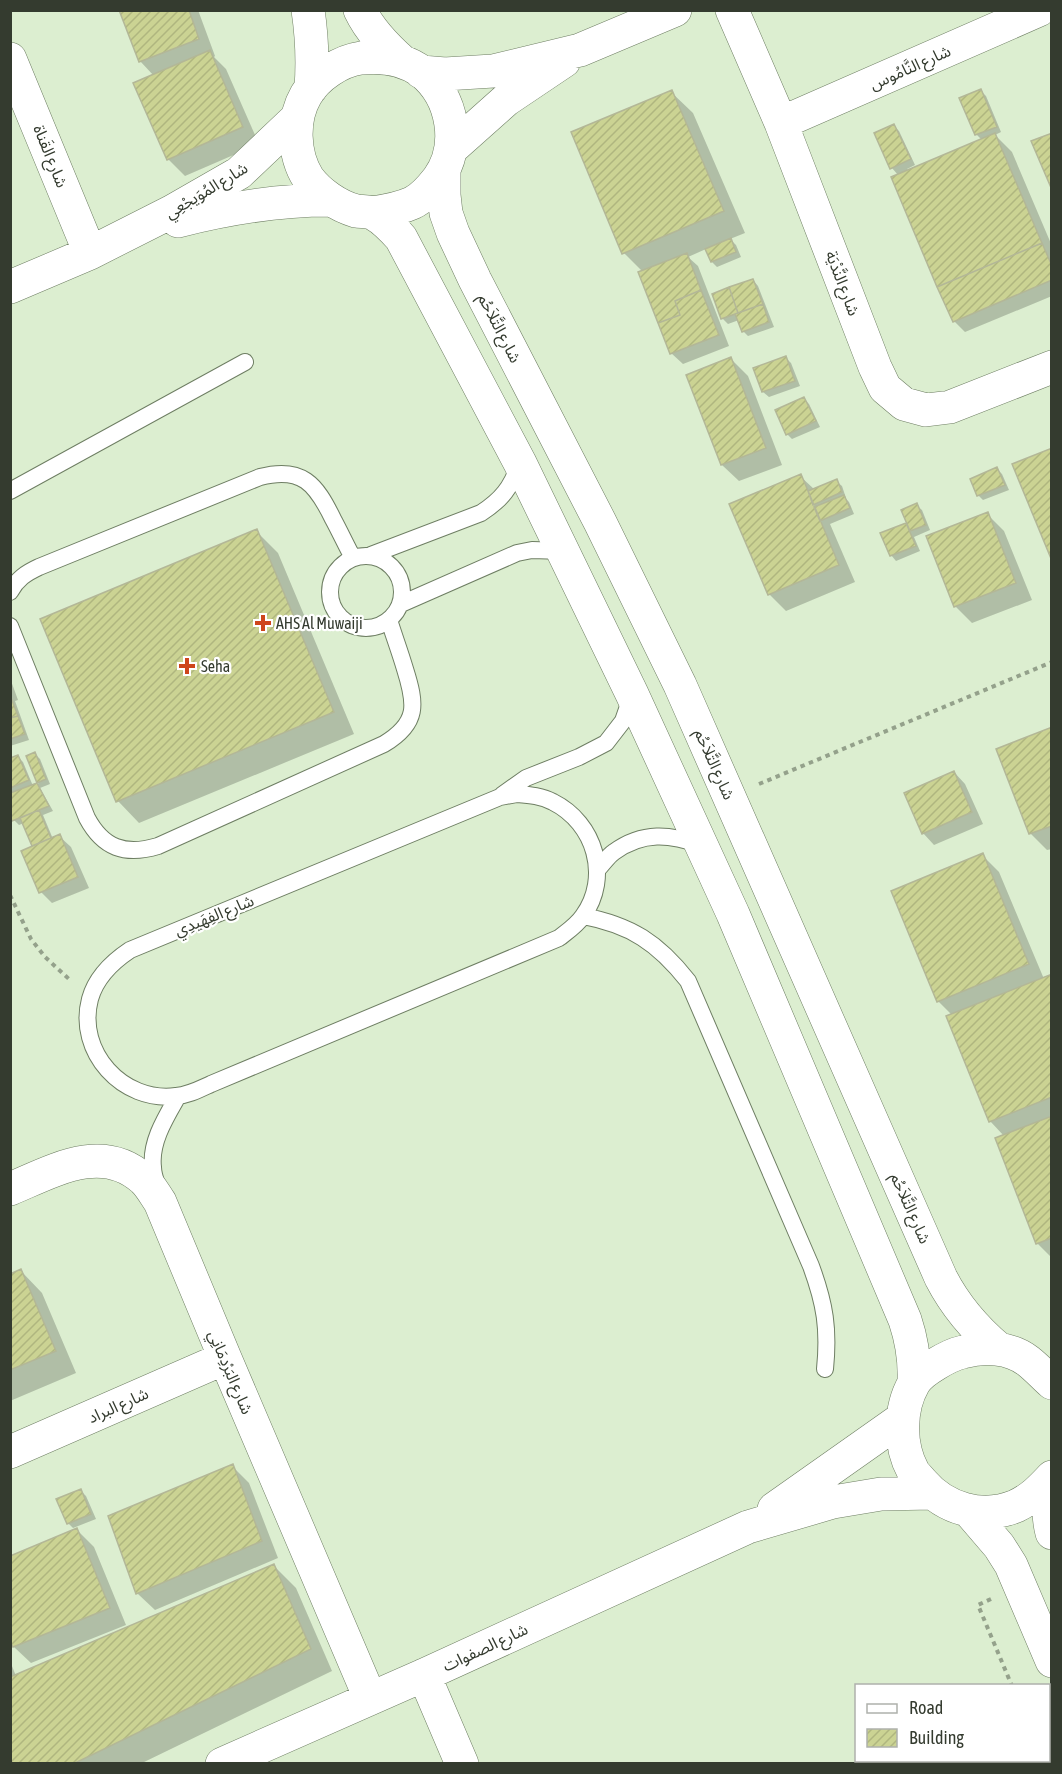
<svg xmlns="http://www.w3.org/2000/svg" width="1062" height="1774" font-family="'Asap Condensed','Noto Sans Arabic',sans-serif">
  <defs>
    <pattern id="building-hatch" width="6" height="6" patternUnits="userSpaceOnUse" patternTransform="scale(1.5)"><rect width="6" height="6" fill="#cbd393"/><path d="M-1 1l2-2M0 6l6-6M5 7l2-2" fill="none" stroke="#afb67f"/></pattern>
  </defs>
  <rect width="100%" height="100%" fill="#dceed0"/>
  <!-- shadow -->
  <path fill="#0003" d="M 121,10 L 198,10 L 215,56 L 214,57 L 226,69 L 259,144 L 185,176 L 168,159 L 154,76 L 140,61 Z
    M 981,91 L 986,96 L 1001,132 L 995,135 L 1012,152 L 1052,246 L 1052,296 L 965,332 L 954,321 L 898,175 L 892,168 L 876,134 L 894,126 L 899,131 L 915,165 L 907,169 L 908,171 L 982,140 L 976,134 Z
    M 671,92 L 693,113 L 745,233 L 730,239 L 736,245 L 741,257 L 717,267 L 712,262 L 706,249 L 688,257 L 698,266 L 729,346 L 683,364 L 671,353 L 643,272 L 624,253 Z
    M 753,280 L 758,286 L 774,327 L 748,336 L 743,331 L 739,320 L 728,324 L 723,319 L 714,295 Z
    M 786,358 L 791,363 L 800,386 L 769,397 L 763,392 Z
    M 731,359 L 748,376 L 782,465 L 739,481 L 722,465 Z
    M 804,399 L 809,404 L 820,427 L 792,439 L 787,434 Z
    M 997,469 L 1002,474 L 1009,490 L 983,500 L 978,495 Z
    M 800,476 L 815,490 L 836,481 L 842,486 L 846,498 L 845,498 L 849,502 L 854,514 L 830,524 L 855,582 L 786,611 L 769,594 Z
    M 916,505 L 922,510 L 930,530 L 914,537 L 920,551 L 896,561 L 891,555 L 882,534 L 908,524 Z
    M 987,514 L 1004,531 L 1032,600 L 972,623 L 955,606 Z
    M 256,531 L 278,553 L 354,734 L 139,823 L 118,801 Z
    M 10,678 L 18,700 L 15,701 L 29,740 L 10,746 Z
    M 1052,729 L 1052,849 L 1047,850 L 1030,833 Z
    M 35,754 L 40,759 L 50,784 L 40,788 L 53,811 L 43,815 L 53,839 L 59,836 L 71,847 L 89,888 L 52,903 L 41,892 L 35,846 L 24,823 L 19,825 L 14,820 L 10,813 L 10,760 L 18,757 L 23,762 L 33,786 L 39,783 Z
    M 954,772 L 965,784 L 983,824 L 934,845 L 923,833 Z
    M 982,855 L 999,872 L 1044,979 L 1052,976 L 1052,1258 L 1037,1243 L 1004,1136 L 990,1121 L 952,1015 L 938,1001 Z
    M 21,1271 L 42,1293 L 76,1373 L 10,1401 L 10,1275 Z
    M 232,1466 L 249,1483 L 278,1558 L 155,1610 L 138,1594 L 110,1517 Z
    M 81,1491 L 86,1496 L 96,1519 L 73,1528 L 68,1523 Z
    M 77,1530 L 94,1547 L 126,1625 L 31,1663 L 14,1647 L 10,1638 Z
    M 274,1566 L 296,1588 L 332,1671 L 140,1764 L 10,1764 L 10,1661 L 16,1676 Z"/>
  <!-- building -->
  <path fill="url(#building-hatch)" stroke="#b3b797" stroke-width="1.5" d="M 119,10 L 189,10 L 199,39 L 139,62 Z
    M 210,50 L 243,127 L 167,160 L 133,83 Z
    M 981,89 L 997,127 L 975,135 L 959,98 Z
    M 672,90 L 724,211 L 622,254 L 571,132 Z
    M 894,124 L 911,159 L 890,169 L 874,133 Z
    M 995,133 L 1042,243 L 937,287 L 891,177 Z
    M 1052,133 L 1052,190 L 1031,141 Z
    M 731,238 L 736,252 L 711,262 L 705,249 Z
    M 1042,243 L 1052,266 L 1052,280 L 953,322 L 937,287 Z
    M 687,253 L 701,290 L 675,301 L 680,315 L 658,323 L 638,272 Z
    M 753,279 L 763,304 L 738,313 L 729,287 Z
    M 729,287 L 738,313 L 721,319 L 712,294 Z
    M 701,290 L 719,335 L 670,354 L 658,323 L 680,315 L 675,301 Z
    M 763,304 L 769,322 L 742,332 L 735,314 Z
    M 786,356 L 795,381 L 762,392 L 753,368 Z
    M 731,357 L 766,448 L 721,465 L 686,375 Z
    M 804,397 L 816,421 L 786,435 L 775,410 Z
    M 1052,448 L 1052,561 L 1012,464 Z
    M 997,467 L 1005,485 L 977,496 L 970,479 Z
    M 801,474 L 839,565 L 768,595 L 729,504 Z
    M 837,479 L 842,492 L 813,505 L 808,491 Z
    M 844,495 L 850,508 L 820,521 L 814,507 Z
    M 917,503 L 926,525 L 910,531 L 901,510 Z
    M 988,512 L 1016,583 L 954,607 L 926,536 Z
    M 906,523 L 916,546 L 890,556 L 880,533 Z
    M 257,529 L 334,712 L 116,802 L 40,619 Z
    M 10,695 L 18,716 L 10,718 Z
    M 18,716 L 25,734 L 10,739 L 10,718 Z
    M 1052,727 L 1052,826 L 1029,834 L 996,749 Z
    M 35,752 L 46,779 L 37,783 L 26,756 Z
    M 18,755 L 29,780 L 10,788 L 10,758 Z
    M 954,771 L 972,812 L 922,834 L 904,793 Z
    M 37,783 L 49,806 L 12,821 L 10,816 L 10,793 Z
    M 39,810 L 51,838 L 32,846 L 20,818 Z
    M 60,834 L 78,877 L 39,893 L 21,851 Z
    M 983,853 L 1029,964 L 937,1002 L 891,891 Z
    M 1052,974 L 1052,1097 L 989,1122 L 946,1016 Z
    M 1052,1116 L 1052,1238 L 1036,1244 L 995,1138 Z
    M 21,1269 L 56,1351 L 10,1370 L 10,1274 Z
    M 233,1464 L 262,1541 L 136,1594 L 108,1516 Z
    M 81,1489 L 91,1514 L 67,1524 L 56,1499 Z
    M 77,1528 L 110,1608 L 13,1647 L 10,1642 L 10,1556 Z
    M 274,1564 L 311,1649 L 73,1764 L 10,1764 L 10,1677 Z"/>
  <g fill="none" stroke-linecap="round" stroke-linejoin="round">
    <defs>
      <path id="service" d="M 10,491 L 245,362
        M 371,555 L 481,513 C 501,500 512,487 519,464
        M330 592a36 36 0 1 1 72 0a36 36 0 1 1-72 0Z
        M 10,592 C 17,579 26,573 39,567 L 260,477 C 302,466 316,484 333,519 C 340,532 346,545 353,558
        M 401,604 L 517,553 L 532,550 L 563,551
        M 10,626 L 87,818 C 103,848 125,856 158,846 L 384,744 C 419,723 416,704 405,669 C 400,652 394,636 389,620
        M 517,794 C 530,795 542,796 553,802 C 595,823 611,877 583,916 C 577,925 568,931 559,938 L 211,1084 C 200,1089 189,1095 176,1096 C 123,1103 76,1052 90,999 C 96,977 112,962 130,950 L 500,797 Z
        M 502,795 L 526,778 L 579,757 L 606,743 L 623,721 L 631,698
        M 598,869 C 603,864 608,856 614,852 C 643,831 670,834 701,845
        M 583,916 C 631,925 658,943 688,981 L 811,1266 C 825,1304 829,1329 825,1369
        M 157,1185 C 155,1179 153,1173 153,1167 C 150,1142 166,1117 178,1096"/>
      <path id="minor" d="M 308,10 C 312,37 313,61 311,88
        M 360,10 C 370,31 386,47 403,62
        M 732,10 L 781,123 L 875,367 L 885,388 L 904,404 L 926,410 L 950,407 L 1052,367
        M 10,59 L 90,253
        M 421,72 L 445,74 L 493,71 L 580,50 L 675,10
        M 781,123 L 1039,10
        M 451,149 L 506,100 L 564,61
        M 444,172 L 444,195 L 446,213 L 453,233 L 475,280 L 600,522 L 680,685 L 941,1278 C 956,1307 974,1328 999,1349
        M 372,213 C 386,211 399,209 412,203 C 423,198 431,188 438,179 C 462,146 453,97 422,72 C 405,59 382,56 361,58 C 340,61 317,76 306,95 C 292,119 293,154 308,178 C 319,193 338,206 356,211 C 362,212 369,211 374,214 C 385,220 393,229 401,238 L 520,463 L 632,694 L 733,914 L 905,1320 C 912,1341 915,1360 914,1382
        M 178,221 C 229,208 278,200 330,200
        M 10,287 L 90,253 L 171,212 L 239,173 L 297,118
        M 10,1189 C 53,1171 102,1142 143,1179 C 150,1185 155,1195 160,1202 L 225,1358 L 370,1698
        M 1052,1383 C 1044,1376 1037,1368 1028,1361 C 1010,1347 984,1346 963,1352 C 949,1355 921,1371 914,1383 C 899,1409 899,1445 913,1471 C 915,1475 919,1478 922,1482 C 945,1509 982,1520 1016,1506 C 1031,1499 1041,1489 1052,1477
        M 10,1452 L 225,1358
        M 1052,1480 C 1048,1498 1047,1514 1052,1533
        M 774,1509 L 903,1418
        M 969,1511 L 999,1546 L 1011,1565 L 1052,1661
        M 424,1675 L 462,1764
        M 222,1764 L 424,1675 L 748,1527 L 833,1502 L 881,1494 L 932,1493"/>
    </defs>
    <!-- service casing -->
    <use href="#service" stroke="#6e7e63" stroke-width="18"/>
    <!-- minor casing -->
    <use href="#minor" stroke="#6e7e63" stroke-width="34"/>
    <!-- path -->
    <path stroke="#94a18b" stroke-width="4" stroke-dasharray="4.5 4.5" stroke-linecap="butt" d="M 759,784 L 1052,662
      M 10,895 L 31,939 L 45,957 L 70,980
      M 991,1599 L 978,1605 L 1012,1686
      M 1043,1760 L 1044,1764"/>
    <!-- service -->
    <use href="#service" stroke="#fff" stroke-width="16"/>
    <!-- minor -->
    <use href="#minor" stroke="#fff" stroke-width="33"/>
  </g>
  <!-- markers -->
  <g fill="#ce451c" stroke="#fff" stroke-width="2">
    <path d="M260 614h6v6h6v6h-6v6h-6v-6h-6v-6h6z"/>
    <path d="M184 657h6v6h6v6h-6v6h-6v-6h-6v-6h6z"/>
  </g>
  <g text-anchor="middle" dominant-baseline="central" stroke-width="4.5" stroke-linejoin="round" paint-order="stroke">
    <!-- street labels -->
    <g font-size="16" fill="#343b2f" stroke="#fff">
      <text transform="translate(910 67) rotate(-24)">شارع النَّامُوس</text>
      <text transform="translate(51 156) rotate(68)">شارع القَناة</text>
      <text transform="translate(206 190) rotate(-31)">شارع المُوَيجْعِي</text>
      <text transform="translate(843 283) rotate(69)">شارع النَّدْيَة</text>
      <text transform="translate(500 328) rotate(63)">شارع التَّلاَحُم</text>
      <text transform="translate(715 764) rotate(66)">شارع التَّلاَحُم</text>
      <text transform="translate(214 915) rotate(-22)">شارع الفِهَيدِي</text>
      <text transform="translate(911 1208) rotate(66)">شارع التَّلاَحُم</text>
      <text transform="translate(231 1372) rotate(67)">شارع البَرْدِمَانِي</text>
      <text transform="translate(118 1405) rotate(-24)">شارع البراد</text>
      <text transform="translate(485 1647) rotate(-25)">شارع الصفوات</text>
    </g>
    <!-- poi labels -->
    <g font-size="16" fill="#343b2f" stroke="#fff" text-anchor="start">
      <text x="276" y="623">AHS Al Muwaiji</text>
      <text x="201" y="666">Seha</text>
    </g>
  </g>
  <!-- border -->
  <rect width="1062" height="1774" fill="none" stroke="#343b2f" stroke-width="24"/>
  <!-- legend -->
  <rect x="855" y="1684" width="195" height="78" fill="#ffffff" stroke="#aeb1ac" stroke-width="1.5"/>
  <rect x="867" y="1704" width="30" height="9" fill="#ffffff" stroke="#aeb1ac" stroke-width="1.5"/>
  <text x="909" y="1714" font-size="18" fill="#343b2f">Road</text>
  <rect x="867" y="1729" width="30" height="18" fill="url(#building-hatch)" stroke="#aeb1ac" stroke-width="1.5"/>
  <text x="909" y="1744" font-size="18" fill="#343b2f">Building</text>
</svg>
